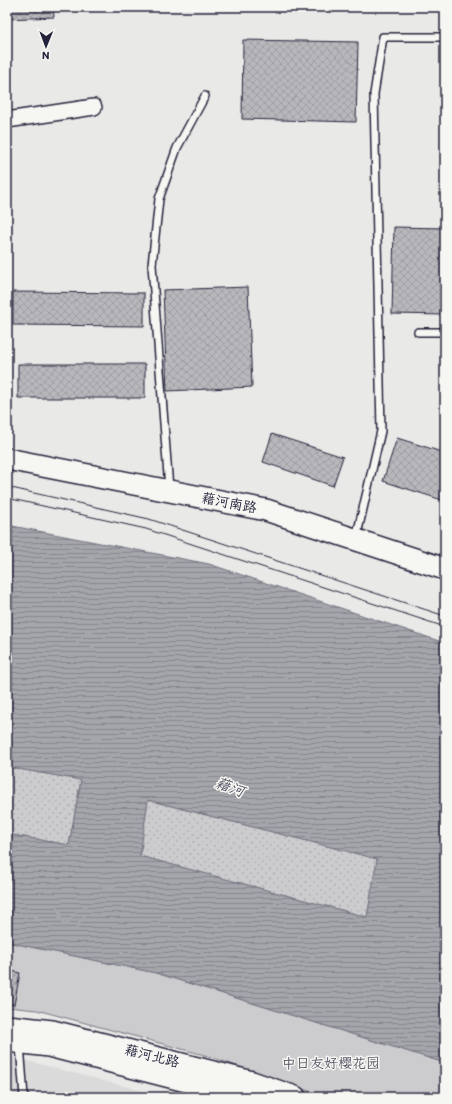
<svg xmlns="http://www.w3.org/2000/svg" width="452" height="1104" font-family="Itim,'LXGW WenKai TC',sans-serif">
  <defs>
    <pattern id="garden-dots" width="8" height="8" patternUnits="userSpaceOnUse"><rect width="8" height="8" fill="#ccccce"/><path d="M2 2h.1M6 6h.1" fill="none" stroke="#afafb2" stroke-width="1.8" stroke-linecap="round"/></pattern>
    <pattern id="water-rules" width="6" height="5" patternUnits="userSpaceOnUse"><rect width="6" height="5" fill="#a5a5ac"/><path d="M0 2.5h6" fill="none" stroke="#86868d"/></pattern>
    <pattern id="building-cross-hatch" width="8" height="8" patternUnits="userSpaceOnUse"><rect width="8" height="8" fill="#b8b8bc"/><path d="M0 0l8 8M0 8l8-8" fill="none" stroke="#9e9ea2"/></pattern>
  </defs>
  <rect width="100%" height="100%" fill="#e9e9e7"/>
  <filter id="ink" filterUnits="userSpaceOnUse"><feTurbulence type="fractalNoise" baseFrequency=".025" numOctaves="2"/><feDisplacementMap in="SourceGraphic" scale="8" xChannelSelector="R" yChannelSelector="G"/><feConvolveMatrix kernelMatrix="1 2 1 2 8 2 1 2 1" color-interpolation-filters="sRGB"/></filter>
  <g filter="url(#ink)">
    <!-- built -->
    <path fill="#dadada" d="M 7,1058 L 20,1059 L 166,1097 L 7,1097 Z"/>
    <!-- park -->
    <path fill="#ccccce" stroke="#777784" d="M 7,942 L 156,973 L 445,1063 L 445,1097 L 326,1097 L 208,1056 L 37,1010 L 7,1007 Z"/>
    <!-- garden -->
    <path fill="url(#garden-dots)" stroke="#777784" d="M 7,767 L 81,780 L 69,845 L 7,834 Z
      M 148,800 L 378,859 L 367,917 L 139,856 Z"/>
    <!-- water -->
    <path fill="url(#water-rules)" stroke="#71717f" fill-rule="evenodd" d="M 7,525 L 209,564 L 445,643 L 445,931 L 440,948 L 445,950 L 445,1063 L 156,973 L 7,942 L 7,834 L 69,845 L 81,780 L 7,767 ZM 148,800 L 377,859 L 367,917 L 140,856 Z"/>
    <!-- building -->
    <path fill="url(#building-cross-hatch)" stroke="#22223b" d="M 7,7 L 53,7 L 54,17 L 7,19 Z
      M 53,7 L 96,7 L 53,9 Z
      M 243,40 L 358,42 L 356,122 L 242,119 Z
      M 394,227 L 445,228 L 445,315 L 392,314 Z
      M 248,287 L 252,387 L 167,391 L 163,290 Z
      M 13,292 L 144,293 L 144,326 L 13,325 Z
      M 18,364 L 145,364 L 145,398 L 18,398 Z
      M 272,434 L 343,457 L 333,486 L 263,462 Z
      M 397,438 L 445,453 L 445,501 L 383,481 Z
      M 7,970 L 20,973 L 14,1005 L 7,1003 Z"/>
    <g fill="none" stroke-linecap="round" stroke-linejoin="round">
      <defs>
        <path id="service" d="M 418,332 L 445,332
          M 169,489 L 152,265 L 159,199 L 177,148 L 205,96
          M 356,539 L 381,431 L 374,94 L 383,37 L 445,37
          M 20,1045 L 24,1097"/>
        <path id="minor" d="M 7,120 L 94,107"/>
        <path id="secondary" d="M 7,459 L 266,510 L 445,569
          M 7,1026 L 52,1031 L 252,1082 L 295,1097
          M 7,1041 L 49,1046 L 249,1097"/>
      </defs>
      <!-- service casing -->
      <use href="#service" stroke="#22223b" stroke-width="10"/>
      <!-- minor casing -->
      <use href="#minor" stroke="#22223b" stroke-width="18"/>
      <!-- secondary casing -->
      <use href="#secondary" stroke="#22223b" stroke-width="24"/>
      <!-- service -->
      <use href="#service" stroke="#f6f6f2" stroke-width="7"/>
      <!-- minor -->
      <use href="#minor" stroke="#f6f6f2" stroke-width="15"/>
      <!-- secondary -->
      <use href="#secondary" stroke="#f6f6f2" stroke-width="21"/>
      <!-- tram -->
      <path stroke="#22223b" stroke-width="1" d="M 7,487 L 149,519 L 445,616
        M 7,498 L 146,529 L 445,627"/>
    </g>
  </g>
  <g text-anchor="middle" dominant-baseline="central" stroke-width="3" stroke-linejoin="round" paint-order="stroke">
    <!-- street labels -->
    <g font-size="14" fill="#22223b" stroke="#f6f6f2">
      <text transform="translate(229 503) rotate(11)">藉河南路</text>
      <text transform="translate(152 1056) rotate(14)">藉河北路</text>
    </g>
    <!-- park labels -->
    <g font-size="14" fill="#555567" stroke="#f6f6f2">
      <text x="331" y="1063">中日友好樱花园</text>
    </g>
    <!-- water labels -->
    <g font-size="15" font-style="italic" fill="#565668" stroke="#f6f6f2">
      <text transform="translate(230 787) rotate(20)">藉河</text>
    </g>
  </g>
  <!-- margin -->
  <rect width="452" height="1104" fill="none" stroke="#f6f6f2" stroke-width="24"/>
  <rect x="12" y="12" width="428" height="1080" fill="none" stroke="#22223b" stroke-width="1.5" filter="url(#ink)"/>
  <!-- north arrow -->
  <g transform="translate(46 46) rotate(181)" stroke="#f6f6f2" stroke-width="3" paint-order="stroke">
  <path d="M0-3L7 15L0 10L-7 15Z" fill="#22223b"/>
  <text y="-6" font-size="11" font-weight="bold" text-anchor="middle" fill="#22223b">N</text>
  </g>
</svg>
